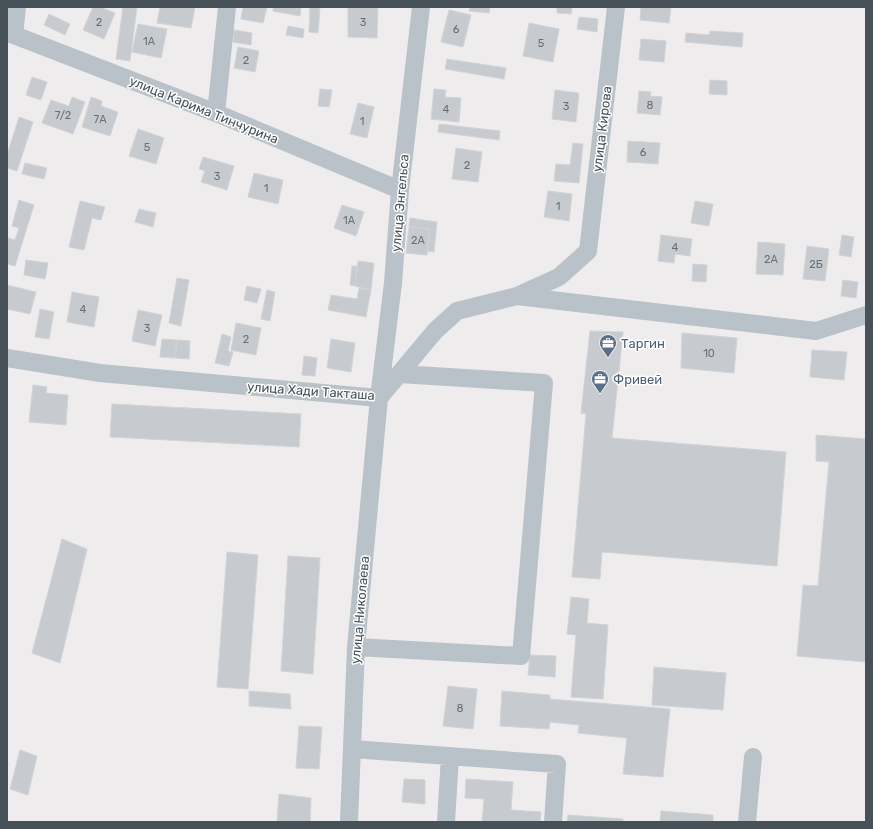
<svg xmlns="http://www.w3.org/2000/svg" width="873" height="829" font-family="Rubik,sans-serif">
  <rect width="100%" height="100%" fill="#efeced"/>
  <!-- building -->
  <path fill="#c7cacf" stroke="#d1d3d8" d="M 93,7 L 100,7 L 115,13 L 104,39 L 83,30 Z
    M 123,7 L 137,7 L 130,61 L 116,59 Z
    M 160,7 L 195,7 L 191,28 L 157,23 Z
    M 243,7 L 267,7 L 263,23 L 241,19 Z
    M 273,7 L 301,7 L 300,16 L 273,11 Z
    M 310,7 L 320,7 L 318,33 L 309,32 Z
    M 348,7 L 378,7 L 377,38 L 348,37 Z
    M 470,7 L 490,7 L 489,13 L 469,11 Z
    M 557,7 L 572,7 L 571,14 L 557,13 Z
    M 641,7 L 671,7 L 669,23 L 640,20 Z
    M 449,10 L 471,15 L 463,47 L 441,42 Z
    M 49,14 L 70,24 L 65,35 L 44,25 Z
    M 579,17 L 598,19 L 597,32 L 577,29 Z
    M 529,23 L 559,29 L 553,62 L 523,56 Z
    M 138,24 L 167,29 L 161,58 L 132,52 Z
    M 288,26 L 304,29 L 303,38 L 286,35 Z
    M 234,30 L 252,33 L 251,45 L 233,42 Z
    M 710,31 L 743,33 L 742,47 L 685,42 L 686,33 L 709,35 Z
    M 641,39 L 666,41 L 664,62 L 639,60 Z
    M 238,47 L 259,51 L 255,72 L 234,68 Z
    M 447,59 L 506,68 L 504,79 L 445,69 Z
    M 32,77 L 47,82 L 41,100 L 26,95 Z
    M 710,80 L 727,81 L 727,95 L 709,94 Z
    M 320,89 L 332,90 L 329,107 L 318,106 Z
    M 434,89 L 446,90 L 445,97 L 461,98 L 459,122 L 431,119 Z
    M 555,90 L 579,93 L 576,122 L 552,119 Z
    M 639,91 L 651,92 L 650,96 L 662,97 L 660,115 L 637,113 Z
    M 72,97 L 85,102 L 73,134 L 42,123 L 51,100 L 69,106 Z
    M 91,97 L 102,101 L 101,106 L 118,112 L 110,136 L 82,127 Z
    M 358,103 L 374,107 L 367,138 L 350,134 Z
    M 19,117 L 33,122 L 17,171 L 7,168 L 7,155 Z
    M 439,124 L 500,131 L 499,140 L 438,132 Z
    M 138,129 L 164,138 L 156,164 L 129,156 Z
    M 628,141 L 660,143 L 658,164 L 627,162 Z
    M 573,143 L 583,144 L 579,183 L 554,181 L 556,164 L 570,165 Z
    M 456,148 L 482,152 L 478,182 L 452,179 Z
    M 203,157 L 234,166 L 227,190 L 201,182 L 205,171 L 199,169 Z
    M 25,163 L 47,168 L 44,179 L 22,174 Z
    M 254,173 L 283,180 L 278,204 L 248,197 Z
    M 548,191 L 572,194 L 569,221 L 544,217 Z
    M 19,200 L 34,205 L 15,266 L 7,264 L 7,242 L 8,238 L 15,240 L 19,228 L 12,226 Z
    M 80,201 L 105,207 L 101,220 L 92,218 L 84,250 L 69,247 Z
    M 695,201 L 713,204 L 709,226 L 691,223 Z
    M 342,205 L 364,212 L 356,236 L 334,228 Z
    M 139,209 L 156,213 L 153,227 L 135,222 Z
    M 410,218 L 437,222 L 434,252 L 427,251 L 430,229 L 409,227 Z
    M 409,227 L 430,229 L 427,255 L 406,253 Z
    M 661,235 L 692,239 L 690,256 L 675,254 L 674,263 L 658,261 Z
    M 842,235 L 854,237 L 851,257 L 839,255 Z
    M 758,242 L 785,244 L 783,275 L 756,274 Z
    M 807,246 L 829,249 L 825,281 L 803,279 Z
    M 26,260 L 48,263 L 45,279 L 24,275 Z
    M 358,261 L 374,263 L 371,290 L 355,286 Z
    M 693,264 L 707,265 L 706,282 L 692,281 Z
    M 352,266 L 357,266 L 355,286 L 350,285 Z
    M 177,278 L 189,280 L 181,326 L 169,323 Z
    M 843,280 L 858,282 L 856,298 L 841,296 Z
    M 7,285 L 36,292 L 30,314 L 7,309 Z
    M 247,286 L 261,289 L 257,303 L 244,300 Z
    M 359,288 L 371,290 L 366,317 L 328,310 L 331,295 L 357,299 Z
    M 267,290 L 275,292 L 270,321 L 261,319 Z
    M 72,292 L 99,297 L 94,327 L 67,322 Z
    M 40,309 L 54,312 L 49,339 L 35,337 Z
    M 138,310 L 162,315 L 155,346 L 132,341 Z
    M 236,323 L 261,328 L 256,355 L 231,350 Z
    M 590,331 L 623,332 L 612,438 L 786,452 L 777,566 L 602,552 L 600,579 L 572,577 L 586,414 L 581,413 Z
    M 682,333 L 737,338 L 734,373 L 681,368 Z
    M 222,334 L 231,337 L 228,351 L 233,352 L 229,366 L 215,363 Z
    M 162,339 L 177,340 L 175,358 L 160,357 Z
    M 331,339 L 355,343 L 351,372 L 327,368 Z
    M 177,340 L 190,341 L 189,359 L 175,358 Z
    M 812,350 L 847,352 L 844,380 L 810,377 Z
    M 304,356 L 317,358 L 315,376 L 302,375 Z
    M 33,385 L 47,387 L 46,393 L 68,395 L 66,425 L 29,422 Z
    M 112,404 L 301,414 L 299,447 L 110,437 Z
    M 816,435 L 866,439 L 866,662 L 797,656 L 803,585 L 818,586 L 829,462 L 816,461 Z
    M 62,539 L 87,549 L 60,663 L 32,653 Z
    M 227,552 L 258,555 L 248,689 L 217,687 Z
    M 288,556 L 320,558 L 313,674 L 281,671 Z
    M 571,597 L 589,599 L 587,623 L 608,625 L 603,699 L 571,697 L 576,635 L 567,634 Z
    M 530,655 L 556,656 L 555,677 L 528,675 Z
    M 654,667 L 726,673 L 723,710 L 652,705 Z
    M 448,686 L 477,689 L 473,729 L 443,726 Z
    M 249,691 L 290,694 L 291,709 L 249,706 Z
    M 502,691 L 550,695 L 550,699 L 670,709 L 663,777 L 623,774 L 627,738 L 578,733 L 579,725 L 550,722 L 549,729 L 500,726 Z
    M 299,726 L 322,727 L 319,769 L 296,768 Z
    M 20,750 L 37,756 L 28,795 L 10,789 Z
    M 404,779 L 425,780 L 425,804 L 402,802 Z
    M 466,779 L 513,782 L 511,810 L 541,812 L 540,822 L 482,822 L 484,799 L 465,798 Z
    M 279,794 L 311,798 L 310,822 L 277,822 Z
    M 661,811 L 713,815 L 713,822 L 660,822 Z
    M 568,815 L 623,819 L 623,822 L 567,822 Z"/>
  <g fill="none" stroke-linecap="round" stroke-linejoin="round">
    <!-- minor -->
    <path stroke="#b8c2c8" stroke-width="18" d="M 7,33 L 14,35 L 216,113 L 400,190
      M 14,35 L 17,7
      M 216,113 L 227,7
      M 517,296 L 816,331 L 866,315
      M 7,358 L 100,373 L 379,398 L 435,331 L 457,311 L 517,296 L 559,277 L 588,251 L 616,7
      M 356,647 L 521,656 L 544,383 L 400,374
      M 352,749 L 557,764 L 553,822
      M 349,822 L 356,647 L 379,398 L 393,283 L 400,190 L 421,7
      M 446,822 L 450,756
      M 747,822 L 753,757"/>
  </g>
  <!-- icons -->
  <defs>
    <symbol id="office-pin" viewBox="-11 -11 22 30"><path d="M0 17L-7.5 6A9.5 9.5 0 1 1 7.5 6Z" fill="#5c6f8a" stroke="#fff"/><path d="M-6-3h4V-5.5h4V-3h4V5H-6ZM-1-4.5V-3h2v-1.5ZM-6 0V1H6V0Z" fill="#fff"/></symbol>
  </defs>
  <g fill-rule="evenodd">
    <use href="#office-pin" x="598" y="333" width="20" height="27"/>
    <use href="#office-pin" x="590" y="369" width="20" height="27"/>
  </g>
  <g text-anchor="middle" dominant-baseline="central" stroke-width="3" stroke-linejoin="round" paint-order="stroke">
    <!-- number labels -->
    <g font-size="11" fill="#667076">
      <text x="99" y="22">2</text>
      <text x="363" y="22">3</text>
      <text x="456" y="29">6</text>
      <text x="149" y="41">1А</text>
      <text x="541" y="43">5</text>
      <text x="246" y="60">2</text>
      <text x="650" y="105">8</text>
      <text x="566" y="106">3</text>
      <text x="446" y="109">4</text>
      <text x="63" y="115">7/2</text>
      <text x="100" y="119">7А</text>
      <text x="362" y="121">1</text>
      <text x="147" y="147">5</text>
      <text x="643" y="152">6</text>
      <text x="467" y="165">2</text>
      <text x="217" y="176">3</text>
      <text x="266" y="188">1</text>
      <text x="558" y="206">1</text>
      <text x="349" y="220">1А</text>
      <text x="418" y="240">2А</text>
      <text x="675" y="247">4</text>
      <text x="771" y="259">2А</text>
      <text x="816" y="264">2Б</text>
      <text x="83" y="309">4</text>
      <text x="147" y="328">3</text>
      <text x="246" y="339">2</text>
      <text x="709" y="353">10</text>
      <text x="460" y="708">8</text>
    </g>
    <!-- street labels -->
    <g font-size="13" fill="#465258" stroke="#fff">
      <text transform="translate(204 110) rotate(22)">улица Карима Тинчурина</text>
      <text transform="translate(602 129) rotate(-83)">улица Кирова</text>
      <text transform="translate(400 203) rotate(-85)">улица Энгельса</text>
      <text transform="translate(311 391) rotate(4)">улица Хади Такташа</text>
      <text transform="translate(360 610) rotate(-85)">улица Николаева</text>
    </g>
    <!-- service labels -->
    <g font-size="13" fill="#4e5e75" stroke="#fff" text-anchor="start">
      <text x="621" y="343">Таргин</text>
      <text x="613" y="379">Фривей</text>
    </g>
  </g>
  <!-- border -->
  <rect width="873" height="829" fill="none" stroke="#465258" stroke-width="16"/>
</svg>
